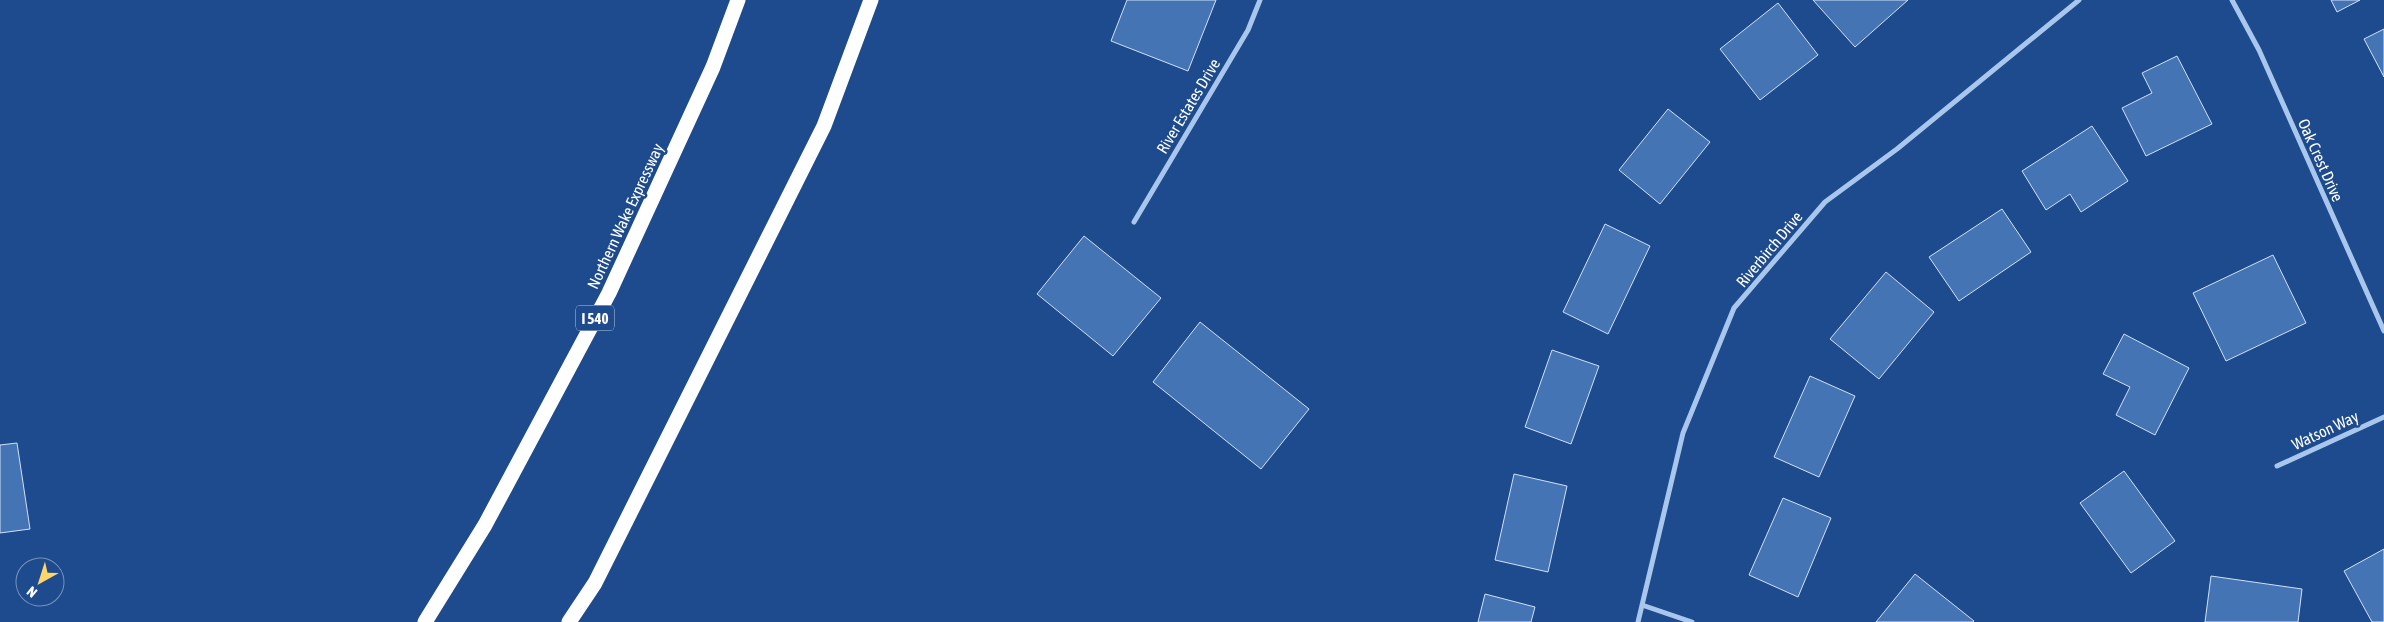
<svg xmlns="http://www.w3.org/2000/svg" width="2384" height="622" font-family="'Asap Condensed',sans-serif">
  <rect width="100%" height="100%" fill="#1d4b8d"/>
  <!-- building -->
  <path fill="#4574b4" stroke="#cfe1f9" d="M 1127,0 L 1216,0 L 1188,71 L 1111,41 Z
    M 1813,0 L 1908,0 L 1855,47 Z
    M 2331,0 L 2360,0 L 2337,12 Z
    M 1778,3 L 1818,55 L 1760,100 L 1720,49 Z
    M 2384,29 L 2384,77 L 2364,39 Z
    M 2177,56 L 2212,124 L 2146,156 L 2122,108 L 2152,93 L 2142,73 Z
    M 1668,109 L 1710,142 L 1660,204 L 1619,170 Z
    M 2092,126 L 2128,181 L 2081,212 L 2070,194 L 2046,210 L 2022,171 Z
    M 2002,209 L 2031,252 L 1959,301 L 1929,257 Z
    M 1605,224 L 1650,246 L 1608,334 L 1563,312 Z
    M 1084,236 L 1161,298 L 1113,356 L 1037,294 Z
    M 2273,255 L 2306,323 L 2226,361 L 2193,293 Z
    M 1886,272 L 1934,312 L 1879,379 L 1830,339 Z
    M 1200,322 L 1309,409 L 1261,469 L 1153,382 Z
    M 2124,334 L 2189,368 L 2155,435 L 2116,415 L 2130,387 L 2103,374 Z
    M 1552,350 L 1599,366 L 1571,444 L 1525,427 Z
    M 1810,376 L 1855,396 L 1819,477 L 1774,457 Z
    M 17,443 L 30,529 L 0,533 L 0,445 Z
    M 2124,471 L 2175,541 L 2131,573 L 2080,503 Z
    M 1514,474 L 1567,486 L 1548,572 L 1495,560 Z
    M 1783,498 L 1831,518 L 1798,597 L 1749,575 Z
    M 2384,549 L 2384,622 L 2372,622 L 2344,571 Z
    M 1915,574 L 1974,621 L 1973,622 L 1876,622 Z
    M 2211,576 L 2302,589 L 2298,622 L 2205,622 Z
    M 1485,594 L 1535,607 L 1531,622 L 1478,622 Z"/>
  <g fill="none" stroke-linecap="round" stroke-linejoin="round">
    <!-- street -->
    <path stroke="#a9c6ed" stroke-width="5" d="M 2232,0 L 2259,50 L 2384,331
      M 1134,222 L 1248,30 L 1260,0
      M 2277,466 L 2384,417
      M 1642,605 L 1692,622
      M 1638,622 L 1683,433 L 1734,308 L 1825,202 L 1897,149 L 2079,0"/>
    <!-- highway -->
    <path stroke="#fff" stroke-width="15" d="M 425,622 L 485,525 L 609,293 L 713,67 L 738,0
      M 569,622 L 595,583 L 824,126 L 871,0"/>
  </g>
  <g text-anchor="middle" dominant-baseline="central" stroke-width="5" stroke-linejoin="round" paint-order="stroke">
    <!-- shield labels -->
    <rect fill="#1d4b8d" stroke="#bbc9dd" stroke-width="1" x="576" y="305.5" width="38" height="25" rx="4"/>
    <g font-size="15" font-weight="bold" fill="#fff">
      <text x="595" y="318">I 540</text>
    </g>
    <!-- street labels -->
    <g font-size="16" fill="#fff" stroke="#1d4b8d">
      <text transform="translate(1188 106) rotate(-59)">River Estates Drive</text>
      <text transform="translate(2321 160) rotate(66)">Oak Crest Drive</text>
      <text transform="translate(625 216) rotate(-65)">Northern Wake Expressway</text>
      <text transform="translate(1769 249) rotate(-50)">Riverbirch Drive</text>
      <text transform="translate(2325 430) rotate(-25)">Watson Way</text>
    </g>
  </g>
  <!-- north arrow -->
  <g transform="translate(40 582) rotate(219)"><circle r="24" fill="#1d4b8d" stroke="#7793bb"/>
  <path d="M0-4L9 19L0 12L-9 19Z" fill="#fdd568"/>
  <text y="-8" font-size="14" font-weight="bold" text-anchor="middle" fill="#ffffff">N</text>
  </g>
</svg>
